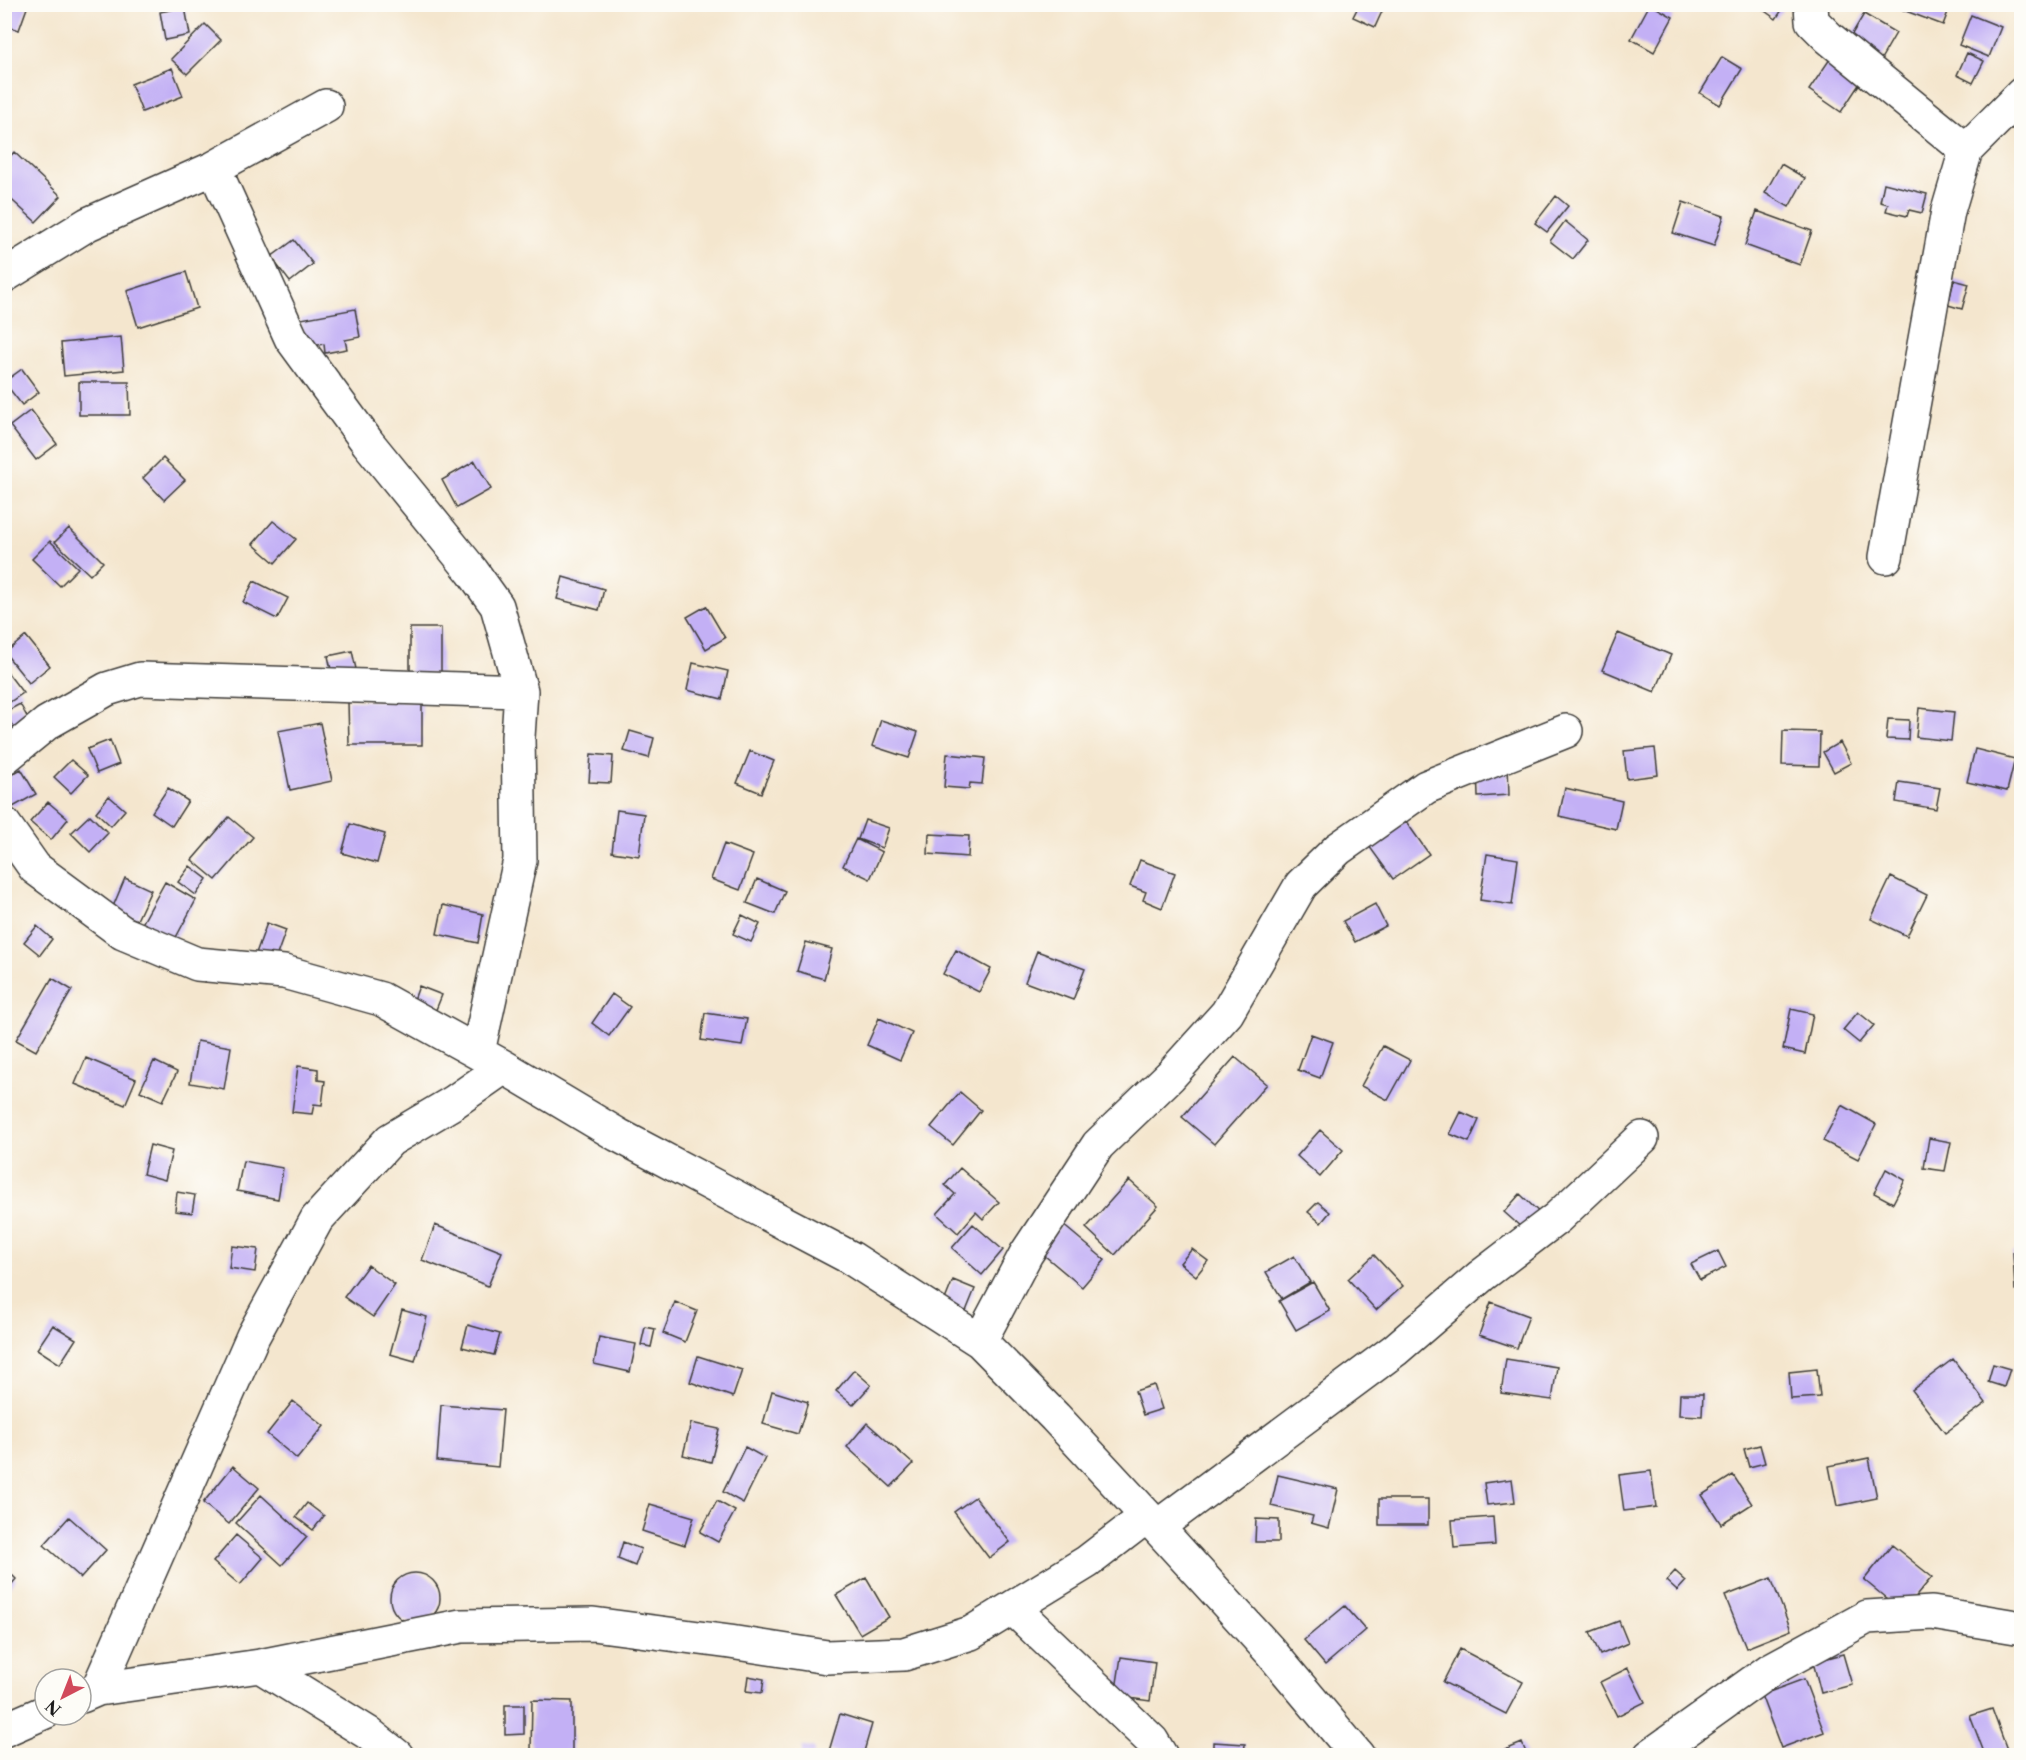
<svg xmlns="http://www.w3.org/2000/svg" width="2026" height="1760" font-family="'Libre Caslon Text',serif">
  <rect width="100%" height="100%" fill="#fdfcf7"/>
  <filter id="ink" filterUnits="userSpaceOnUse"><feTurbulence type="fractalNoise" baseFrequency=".0167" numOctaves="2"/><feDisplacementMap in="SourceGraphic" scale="12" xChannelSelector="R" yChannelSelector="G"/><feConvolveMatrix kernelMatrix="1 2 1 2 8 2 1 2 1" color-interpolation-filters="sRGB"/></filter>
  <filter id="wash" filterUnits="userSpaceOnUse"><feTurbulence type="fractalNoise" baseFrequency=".008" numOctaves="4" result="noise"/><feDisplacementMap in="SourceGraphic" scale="24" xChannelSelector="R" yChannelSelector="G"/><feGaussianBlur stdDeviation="1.35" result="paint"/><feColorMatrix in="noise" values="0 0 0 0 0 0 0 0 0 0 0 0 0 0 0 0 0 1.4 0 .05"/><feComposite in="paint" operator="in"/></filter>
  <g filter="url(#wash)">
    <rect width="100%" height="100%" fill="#f4e6ce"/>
    <g id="blocks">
      <!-- building -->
      <path fill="#c3b0f5" d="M 1650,4 L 1673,17 L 1654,52 L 1631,39 Z
        M 1755,4 L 1786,4 L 1776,19 Z
        M 1905,4 L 1951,4 L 1943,25 L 1903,10 Z
        M 5,5 L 28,5 L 19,30 L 5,26 Z
        M 1359,5 L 1379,5 L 1384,7 L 1375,27 L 1353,17 Z
        M 185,7 L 190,35 L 165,40 L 160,12 Z
        M 1864,14 L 1896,33 L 1881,59 L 1849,39 Z
        M 1971,15 L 2001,27 L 1989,57 L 1959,45 Z
        M 205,24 L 221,40 L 187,74 L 171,59 Z
        M 1967,53 L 1984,61 L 1973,83 L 1957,75 Z
        M 1832,56 L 1864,77 L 1841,112 L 1809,90 Z
        M 1722,57 L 1742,69 L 1720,105 L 1700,93 Z
        M 172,68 L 183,96 L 142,112 L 131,84 Z
        M 14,152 L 61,196 L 36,222 L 4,193 L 4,163 Z
        M 1781,164 L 1805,178 L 1789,207 L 1765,193 Z
        M 1884,183 L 1927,194 L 1922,213 L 1909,210 L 1907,216 L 1886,211 L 1888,204 L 1880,202 Z
        M 1556,196 L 1568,206 L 1547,232 L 1535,223 Z
        M 1683,202 L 1724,216 L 1714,246 L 1673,233 Z
        M 1757,211 L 1812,231 L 1800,265 L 1745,245 Z
        M 1565,221 L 1588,240 L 1573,259 L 1550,241 Z
        M 294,240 L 313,264 L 290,282 L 271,257 Z
        M 186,272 L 197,308 L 138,327 L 127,291 Z
        M 1954,280 L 1969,284 L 1962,309 L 1948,305 Z
        M 355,309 L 360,337 L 345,340 L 347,349 L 325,353 L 324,344 L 306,347 L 301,319 Z
        M 121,337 L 124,370 L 64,376 L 61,343 Z
        M 22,369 L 39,392 L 22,405 L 4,382 Z
        M 79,382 L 129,382 L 130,415 L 79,415 Z
        M 31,410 L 57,444 L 36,460 L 10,426 Z
        M 163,458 L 185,480 L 164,500 L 143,478 Z
        M 475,461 L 491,489 L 457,508 L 442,480 Z
        M 273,521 L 296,539 L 275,563 L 253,544 Z
        M 69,528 L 103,562 L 90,575 L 55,542 Z
        M 50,541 L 78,568 L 60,586 L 32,559 Z
        M 563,577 L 604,589 L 599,610 L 557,599 Z
        M 254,581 L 288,598 L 277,619 L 243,602 Z
        M 706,606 L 725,638 L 706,649 L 687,617 Z
        M 410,628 L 441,628 L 441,674 L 410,674 Z
        M 1618,633 L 1671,655 L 1655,692 L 1602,670 Z
        M 26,636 L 50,666 L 29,683 L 5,653 Z
        M 352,651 L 358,678 L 334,683 L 328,656 Z
        M 693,663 L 728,671 L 722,699 L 687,690 Z
        M 4,668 L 23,693 L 4,706 Z
        M 348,701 L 422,701 L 422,745 L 349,745 Z
        M 20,704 L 31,724 L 16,732 L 5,712 Z
        M 1919,708 L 1954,712 L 1951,741 L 1916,737 Z
        M 1888,719 L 1909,720 L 1908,740 L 1886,739 Z
        M 881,720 L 918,732 L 909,758 L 872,746 Z
        M 320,723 L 332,781 L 290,790 L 278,731 Z
        M 630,731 L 654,738 L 649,758 L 624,751 Z
        M 1783,731 L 1820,732 L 1819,766 L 1782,765 Z
        M 110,740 L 119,764 L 97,773 L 87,749 Z
        M 1840,742 L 1851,763 L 1834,772 L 1823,752 Z
        M 1655,748 L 1658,775 L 1627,779 L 1624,751 Z
        M 1975,749 L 2015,759 L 2007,791 L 1967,782 Z
        M 750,751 L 774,761 L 761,793 L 737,783 Z
        M 591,754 L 613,756 L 611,783 L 589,782 Z
        M 947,754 L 985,758 L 982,784 L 970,783 L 969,789 L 944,787 Z
        M 71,760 L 88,775 L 71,793 L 54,777 Z
        M 1508,765 L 1509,795 L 1478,797 L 1477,767 Z
        M 21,769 L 36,794 L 13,807 L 4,793 L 4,779 Z
        M 1899,782 L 1940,788 L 1936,809 L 1896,802 Z
        M 168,788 L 188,801 L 172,826 L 152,812 Z
        M 1565,788 L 1622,801 L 1616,829 L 1559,816 Z
        M 109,796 L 125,810 L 111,826 L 96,812 Z
        M 48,802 L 68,819 L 51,840 L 30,822 Z
        M 617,810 L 644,814 L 639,856 L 612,852 Z
        M 90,815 L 108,833 L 90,852 L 71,833 Z
        M 229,817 L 253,837 L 216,880 L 192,860 Z
        M 865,820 L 889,828 L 882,848 L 858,839 Z
        M 1405,820 L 1429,854 L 1393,879 L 1369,846 Z
        M 350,824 L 385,834 L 377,863 L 342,853 Z
        M 929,834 L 969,836 L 968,857 L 928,854 Z
        M 856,839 L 882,852 L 870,879 L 843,866 Z
        M 724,844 L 753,855 L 740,890 L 711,879 Z
        M 1487,854 L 1518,859 L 1512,905 L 1480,900 Z
        M 1140,860 L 1175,873 L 1162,908 L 1143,900 L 1146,892 L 1130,886 Z
        M 190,866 L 207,879 L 196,895 L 178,882 Z
        M 1891,877 L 1927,895 L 1907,936 L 1871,919 Z
        M 125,878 L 151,890 L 137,920 L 112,909 Z
        M 757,879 L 785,891 L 775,914 L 747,903 Z
        M 165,882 L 196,900 L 174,941 L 142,924 Z
        M 1375,904 L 1386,926 L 1355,942 L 1343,921 Z
        M 443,905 L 483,914 L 478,943 L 437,934 Z
        M 742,915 L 760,924 L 751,942 L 733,934 Z
        M 267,923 L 286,930 L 274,963 L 255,956 Z
        M 37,926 L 52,939 L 40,955 L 24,942 Z
        M 806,942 L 832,949 L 824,979 L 797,971 Z
        M 956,950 L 991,969 L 979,992 L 943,974 Z
        M 1037,951 L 1085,969 L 1073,1000 L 1025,982 Z
        M 52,978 L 72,990 L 36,1051 L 16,1040 Z
        M 419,986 L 442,995 L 433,1017 L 411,1008 Z
        M 612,994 L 630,1007 L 609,1036 L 592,1023 Z
        M 1791,1009 L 1813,1014 L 1805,1054 L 1783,1049 Z
        M 1858,1012 L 1874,1025 L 1859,1043 L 1843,1030 Z
        M 705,1013 L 747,1019 L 742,1046 L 701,1040 Z
        M 879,1018 L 912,1033 L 900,1060 L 867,1045 Z
        M 1311,1034 L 1333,1042 L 1320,1078 L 1298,1070 Z
        M 197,1041 L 231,1047 L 224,1089 L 190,1083 Z
        M 1383,1046 L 1410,1060 L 1388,1100 L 1361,1086 Z
        M 1235,1057 L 1267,1084 L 1214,1144 L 1182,1117 Z
        M 86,1058 L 136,1079 L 125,1105 L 75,1084 Z
        M 154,1061 L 177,1072 L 163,1101 L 140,1091 Z
        M 298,1066 L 318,1069 L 318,1080 L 325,1081 L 322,1105 L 314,1104 L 312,1114 L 292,1112 Z
        M 960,1092 L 981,1110 L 953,1145 L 931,1127 Z
        M 1842,1105 L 1876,1124 L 1858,1159 L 1823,1141 Z
        M 1461,1112 L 1479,1120 L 1469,1142 L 1450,1134 Z
        M 1320,1130 L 1343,1150 L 1320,1177 L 1297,1156 Z
        M 1929,1138 L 1951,1142 L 1945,1171 L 1924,1168 Z
        M 150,1145 L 172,1151 L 165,1180 L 143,1174 Z
        M 243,1161 L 283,1168 L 278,1199 L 237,1191 Z
        M 960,1168 L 999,1202 L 983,1219 L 976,1212 L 958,1233 L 937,1214 L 955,1194 L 945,1185 Z
        M 1886,1169 L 1905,1180 L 1893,1203 L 1874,1193 Z
        M 1129,1180 L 1158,1206 L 1115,1255 L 1086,1228 Z
        M 177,1192 L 195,1195 L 192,1213 L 175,1211 Z
        M 1520,1194 L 1545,1218 L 1530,1235 L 1504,1212 Z
        M 1318,1202 L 1330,1212 L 1321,1223 L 1308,1212 Z
        M 973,1224 L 1003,1250 L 982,1275 L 952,1248 Z
        M 1062,1224 L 1105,1260 L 1082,1287 L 1039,1251 Z
        M 435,1225 L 502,1252 L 488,1286 L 422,1260 Z
        M 232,1246 L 258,1249 L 255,1272 L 229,1268 Z
        M 1192,1249 L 1208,1261 L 1196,1276 L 1180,1263 Z
        M 1718,1251 L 1726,1267 L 1700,1280 L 1691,1264 Z
        M 2013,1252 L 2022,1252 L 2022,1289 L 2015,1290 Z
        M 1374,1255 L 1403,1286 L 1376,1310 L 1348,1279 Z
        M 1294,1256 L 1310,1282 L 1282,1299 L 1266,1272 Z
        M 368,1265 L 395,1285 L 373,1317 L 344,1297 Z
        M 953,1280 L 975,1289 L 962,1321 L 940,1312 Z
        M 1313,1282 L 1330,1311 L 1296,1330 L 1279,1301 Z
        M 675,1302 L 697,1311 L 685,1342 L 663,1333 Z
        M 1491,1302 L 1529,1316 L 1517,1348 L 1479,1335 Z
        M 402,1310 L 427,1317 L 415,1361 L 390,1354 Z
        M 53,1325 L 76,1339 L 60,1364 L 37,1349 Z
        M 468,1325 L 500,1334 L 494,1355 L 462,1347 Z
        M 645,1327 L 655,1329 L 651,1347 L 641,1345 Z
        M 599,1337 L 636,1344 L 630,1372 L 594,1364 Z
        M 698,1356 L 742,1370 L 733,1397 L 690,1382 Z
        M 1506,1359 L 1557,1367 L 1552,1400 L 1501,1393 Z
        M 1953,1359 L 1986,1403 L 1945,1433 L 1912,1390 Z
        M 1993,1364 L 2010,1369 L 2004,1387 L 1988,1382 Z
        M 1817,1369 L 1820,1397 L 1791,1399 L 1789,1372 Z
        M 854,1370 L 871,1385 L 853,1405 L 836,1391 Z
        M 1154,1385 L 1162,1409 L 1143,1415 L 1135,1391 Z
        M 772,1391 L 808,1402 L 798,1434 L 763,1424 Z
        M 1680,1394 L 1703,1394 L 1702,1416 L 1679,1415 Z
        M 293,1401 L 324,1426 L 297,1459 L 267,1434 Z
        M 441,1405 L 503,1410 L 498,1467 L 437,1461 Z
        M 691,1423 L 719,1429 L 711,1462 L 683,1455 Z
        M 867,1423 L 913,1464 L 891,1487 L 847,1447 Z
        M 1760,1445 L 1765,1463 L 1749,1467 L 1744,1449 Z
        M 745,1447 L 765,1458 L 743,1503 L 723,1492 Z
        M 1869,1458 L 1877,1498 L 1837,1506 L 1829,1466 Z
        M 233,1466 L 259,1488 L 229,1524 L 203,1503 Z
        M 1651,1471 L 1656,1507 L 1624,1511 L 1619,1475 Z
        M 1278,1475 L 1338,1489 L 1329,1528 L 1311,1523 L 1313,1516 L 1271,1506 Z
        M 1733,1475 L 1752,1504 L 1721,1524 L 1702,1495 Z
        M 1512,1479 L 1515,1502 L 1487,1505 L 1484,1483 Z
        M 261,1495 L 307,1537 L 282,1565 L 236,1523 Z
        M 975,1497 L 1010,1542 L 989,1558 L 954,1512 Z
        M 1379,1499 L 1428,1499 L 1428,1525 L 1379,1525 Z
        M 717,1501 L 735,1511 L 718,1542 L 700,1532 Z
        M 307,1503 L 324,1516 L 313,1530 L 296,1517 Z
        M 650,1504 L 694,1517 L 685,1545 L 642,1531 Z
        M 69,1517 L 106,1550 L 81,1578 L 44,1545 Z
        M 1493,1517 L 1495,1545 L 1454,1548 L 1452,1520 Z
        M 1256,1519 L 1279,1520 L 1279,1542 L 1255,1542 Z
        M 236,1535 L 263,1558 L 240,1585 L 213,1562 Z
        M 623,1542 L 641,1549 L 635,1566 L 618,1559 Z
        M 1892,1545 L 1932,1577 L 1903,1612 L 1864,1580 Z
        M 5,1568 L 16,1579 L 5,1592 Z
        M 1675,1571 L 1686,1581 L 1677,1591 L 1666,1581 Z
        M390 1598a25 25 0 1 1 50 0a25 25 0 1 1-50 0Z
        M 866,1578 L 889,1617 L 860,1634 L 836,1595 Z
        M 1771,1578 L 1791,1630 L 1746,1648 L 1725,1596 Z
        M 1345,1606 L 1366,1630 L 1325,1665 L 1304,1640 Z
        M 1619,1621 L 1628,1643 L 1600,1655 L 1590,1632 Z
        M 1460,1649 L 1523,1682 L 1506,1714 L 1443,1682 Z
        M 1843,1654 L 1852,1685 L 1821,1693 L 1813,1662 Z
        M 1121,1657 L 1155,1662 L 1150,1701 L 1115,1696 Z
        M 1628,1668 L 1645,1702 L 1617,1716 L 1600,1682 Z
        M 748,1676 L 764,1679 L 762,1693 L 746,1691 Z
        M 1804,1679 L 1824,1732 L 1781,1748 L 1761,1695 Z
        M 532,1700 L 572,1701 L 572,1753 L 531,1751 Z
        M 505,1705 L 524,1705 L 524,1734 L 505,1735 Z
        M 1992,1709 L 2009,1755 L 1985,1755 L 1970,1716 Z
        M 840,1714 L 872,1724 L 863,1755 L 844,1755 L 829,1751 Z
        M 1213,1742 L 1245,1744 L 1244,1755 L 1213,1755 Z
        M 1522,1743 L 1527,1755 L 1493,1755 Z
        M 802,1747 L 814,1748 L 814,1755 L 802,1755 Z"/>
    </g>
  </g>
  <g filter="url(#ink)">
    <use href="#blocks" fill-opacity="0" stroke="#3c3a37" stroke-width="1.5"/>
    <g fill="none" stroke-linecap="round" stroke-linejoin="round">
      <defs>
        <path id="street" d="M 1811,4 L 1812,21 L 1829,38 L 1966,150
          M 214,168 L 291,338 L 368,443 L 472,571 L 497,606 L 521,691 L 518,737 L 520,860 L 478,1052
          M 4,276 L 88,224 L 214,168 L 326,106
          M 1886,557 L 1948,211 L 1966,150 L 2022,94
          M 4,758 L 47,723 L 107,689 L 140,679 L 521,691
          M 4,824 L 35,868 L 123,933 L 197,964 L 284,972 L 381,999 L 504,1067 L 618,1135 L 851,1258 L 980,1341 L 1055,1417 L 1157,1527 L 1270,1651 L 1358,1756
          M 980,1341 L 1026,1254 L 1098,1145 L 1170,1076 L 1227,1013 L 1301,885 L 1338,849 L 1426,787 L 1566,731
          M 1157,1527 L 1395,1350 L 1481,1276 L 1557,1218 L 1642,1138
          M 1013,1608 L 1152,1741 L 1161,1756
          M 260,1666 L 368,1733 L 397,1756
          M 98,1689 L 260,1666 L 461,1626 L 593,1624 L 730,1642 L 827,1657 L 904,1654 L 971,1633 L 1087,1562 L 1147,1516
          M 82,1696 L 98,1689 L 253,1336 L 317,1219 L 390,1140 L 454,1102 L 504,1067
          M 4,1730 L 45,1712
          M 1650,1756 L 1770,1670 L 1867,1617 L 1932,1613 L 2022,1628"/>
      </defs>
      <!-- street casing -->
      <use href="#street" stroke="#3c3a37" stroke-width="36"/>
      <!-- street -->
      <use href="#street" stroke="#fff" stroke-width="33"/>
    </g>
  </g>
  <!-- margin -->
  <rect width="2026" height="1760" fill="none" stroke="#fdfcf7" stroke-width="24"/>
  <!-- north arrow -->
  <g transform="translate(63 1697) rotate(222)"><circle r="28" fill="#fdfcf7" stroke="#a3a29f" stroke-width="1.5"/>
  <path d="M0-4.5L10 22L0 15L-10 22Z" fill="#d1495b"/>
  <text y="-9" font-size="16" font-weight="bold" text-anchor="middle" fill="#1c1c1c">N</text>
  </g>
</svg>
